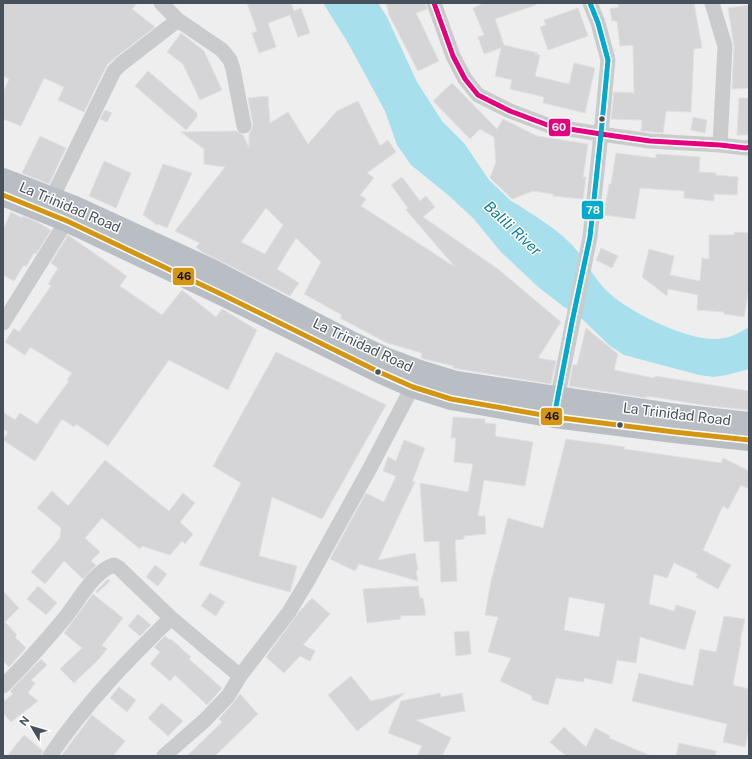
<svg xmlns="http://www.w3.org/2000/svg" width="752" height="759" font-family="'Public Sans',sans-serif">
  <rect width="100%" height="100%" fill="#efeeee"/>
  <!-- water -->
  <path fill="#a7dfec" d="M 323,3 L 378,3 L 387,17 L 417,82 L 442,121 L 464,143 L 489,180 L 511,201 L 520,206 C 536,217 555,228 569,242 C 584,256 592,276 606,290 C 626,311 686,340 715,339 C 728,339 738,334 749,327 L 749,369 L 727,375 L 714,377 L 699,375 L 624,355 L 610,346 L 579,316 L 564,307 L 537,286 L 501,252 L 473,218 L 448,195 L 411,165 L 397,145 L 385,111 L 348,43 Z"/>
  <!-- building -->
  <path fill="#d5d5d7" stroke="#e0e0e1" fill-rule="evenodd" d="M 3,3 L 137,3 L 132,9 L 155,27 L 116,57 L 107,65 L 84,112 L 58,100 L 64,87 L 44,78 L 21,126 L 3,119 L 3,93 L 9,79 L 3,76 Z
    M 247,3 L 291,3 L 294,11 L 301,8 L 310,33 L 298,37 L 290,15 L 268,23 L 276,47 L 259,53 L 252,33 L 257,31 Z
    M 386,3 L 425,3 L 427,9 L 416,13 L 439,61 L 418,71 L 388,13 L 389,13 Z
    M 484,3 L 536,3 L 536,5 L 495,19 L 504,45 L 538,53 L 535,54 L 540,55 L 535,76 L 569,84 L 574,63 L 595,68 L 585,113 L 543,103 L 544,97 L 510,89 L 512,80 L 495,76 L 501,48 L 484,54 L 478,37 L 484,35 L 473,8 Z
    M 617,3 L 694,3 L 702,48 L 694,49 L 691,112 L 666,111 L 663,133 L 641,131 L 642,120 L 611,119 L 614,92 L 634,93 L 633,45 L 620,46 L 617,21 L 612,21 L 610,9 L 619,7 Z
    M 749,5 L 749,88 L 732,89 L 734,46 L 728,8 Z
    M 578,8 L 588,36 L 548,50 L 540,27 L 546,25 L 544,20 Z
    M 181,33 L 204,51 L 222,90 L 200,100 L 183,64 L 167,52 Z
    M 148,71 L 197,113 L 197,117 L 186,130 L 135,86 Z
    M 452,83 L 497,129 L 503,119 L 537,136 L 588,144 L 583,177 L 586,177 L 583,199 L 553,196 L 553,194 L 533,191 L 512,199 L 490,178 L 496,162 L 494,137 L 480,129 L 470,139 L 433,101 Z
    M 268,96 L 270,123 L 288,112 L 308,144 L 337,111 L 358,101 L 380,146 L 388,140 L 396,152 L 367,173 L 374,178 L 360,195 L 366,199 L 361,206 L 455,267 L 406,210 L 408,208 L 391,185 L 402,177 L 420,201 L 426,196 L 435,207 L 423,217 L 498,269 L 561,322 L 538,358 L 556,361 L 551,384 L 458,369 L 453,368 L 453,366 L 424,359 L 421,358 L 422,353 L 387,343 L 340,318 L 342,315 L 304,294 L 321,262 L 296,238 L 277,269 L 299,283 L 290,296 L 202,252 L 196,247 L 200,243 L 175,231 L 225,167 L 204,164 L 204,149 L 181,132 L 237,131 L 243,135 L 249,148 L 249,134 L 252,129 L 253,125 L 248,98 ZM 266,208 L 283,225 L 265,254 L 241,242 Z
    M 739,98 L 749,98 L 749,135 L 737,135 Z
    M 105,110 L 112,113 L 107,122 L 100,119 Z
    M 693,117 L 707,120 L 705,133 L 691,130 Z
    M 40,136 L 66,148 L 49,184 L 22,173 Z
    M 616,153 L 656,158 L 656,154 L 700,157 L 699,172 L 716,173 L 716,175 L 738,177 L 737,195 L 714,194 L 714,201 L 684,198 L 684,191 L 640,188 L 635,219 L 604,215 L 609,184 L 611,184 Z
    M 104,161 L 131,173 L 116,208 L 89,196 Z
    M 163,164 L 192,173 L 167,228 L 158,224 L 157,225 L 143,215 Z
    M 11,212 L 22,218 L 23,216 L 37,222 L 51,230 L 36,254 L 34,253 L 26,267 L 24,265 L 14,281 L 3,275 L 3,230 Z
    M 735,232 L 749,233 L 749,288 L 744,317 L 724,314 L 724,312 L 697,310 L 698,295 L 668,289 L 667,296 L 642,277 L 649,249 L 674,256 L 670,275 L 700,281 L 702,258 L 709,259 L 709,235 L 734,235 Z
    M 68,235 L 127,276 L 120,286 L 162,315 L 182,290 L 216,317 L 222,309 L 257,330 L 228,390 L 169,360 L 108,446 L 76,424 L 74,427 L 62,419 L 35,461 L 3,440 L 8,432 L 3,429 L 3,412 L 15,420 L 20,413 L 37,424 L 69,381 L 67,380 L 72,373 L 30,347 L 25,355 L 5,342 L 14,328 L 19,332 L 51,286 L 48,284 L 58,268 L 51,263 Z
    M 601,248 L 618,256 L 612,268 L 596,260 Z
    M 586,328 L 618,354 L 614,370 L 654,378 L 655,376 L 749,391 L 749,410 L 710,406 L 647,396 L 647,398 L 569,386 L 573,365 L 577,365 Z
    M 276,352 L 386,405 L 322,519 L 272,497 L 259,556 L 297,566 L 290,592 L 253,582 L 199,565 L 241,483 L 213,466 Z
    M 453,417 L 485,419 L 485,423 L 496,424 L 495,436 L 533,442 L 525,486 L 484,480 L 478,516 L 485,516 L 486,534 L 464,536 L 464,539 L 455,540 L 457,581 L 441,582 L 439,541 L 424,542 L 420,483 L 468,492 L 473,464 L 454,462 L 456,438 L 451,438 Z
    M 566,439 L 625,447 L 624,449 L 721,463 L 723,458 L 749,471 L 749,489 L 741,485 L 728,509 L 723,506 L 703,550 L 731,565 L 718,589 L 696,577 L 698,574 L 674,563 L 667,578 L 654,574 L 649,604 L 674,611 L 676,605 L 696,611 L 685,650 L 640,637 L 636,663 L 617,660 L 612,684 L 584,678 L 584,682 L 556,678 L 548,705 L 532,700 L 532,696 L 500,681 L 511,658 L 488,652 L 498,617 L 485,615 L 491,581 L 508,518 L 543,528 ZM 569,597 L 605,604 L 599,637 L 564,630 Z
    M 404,440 L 425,448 L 412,482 L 415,482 L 378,560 L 415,553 L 418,570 L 416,571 L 418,581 L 359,564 L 355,571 L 330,559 L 366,493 L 384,502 L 396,476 L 383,471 L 388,457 L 396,461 Z
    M 105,460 L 169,511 L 183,493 L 195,503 L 180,522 L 193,534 L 185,544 L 182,541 L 170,555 L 142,546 L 140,549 L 102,518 L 85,538 L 100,552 L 91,561 L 96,565 L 83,579 L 64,561 L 45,584 L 31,572 L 60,538 L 61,528 L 37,508 L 52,491 L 68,506 Z
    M 155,565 L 167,574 L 158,586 L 146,577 Z
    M 108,579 L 110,581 L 97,593 L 96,591 Z
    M 38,586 L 57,603 L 46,615 L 27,599 Z
    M 418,586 L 420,598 L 423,598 L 426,615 L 400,616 L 401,619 L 367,623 L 363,589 Z
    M 3,591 L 19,608 L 5,622 L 17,635 L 15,637 L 26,648 L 9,667 L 3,661 Z
    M 210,593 L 225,602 L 216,616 L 201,606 Z
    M 93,594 L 123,618 L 102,645 L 107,649 L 99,659 L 74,683 L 60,669 L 82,648 L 64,633 Z
    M 312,598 L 330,614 L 303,645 L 315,651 L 310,661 L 300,656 L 284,673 L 266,657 L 299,612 Z
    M 138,614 L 151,625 L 140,636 L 128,626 Z
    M 724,616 L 745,619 L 740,641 L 741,641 L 733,685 L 749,689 L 749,730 L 745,747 L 723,742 L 727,724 L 632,701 L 639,673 L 693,686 L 700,649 L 716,652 Z
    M 469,631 L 471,654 L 456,656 L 454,632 Z
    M 165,636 L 170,640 L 171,639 L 191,657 L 189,659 L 222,688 L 207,705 L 175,675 L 170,681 L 150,664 L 160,652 L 154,647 Z
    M 41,659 L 47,665 L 31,680 L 35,683 L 28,693 L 38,701 L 11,722 L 3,713 L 3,702 L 13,694 L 10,691 Z
    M 351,676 L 371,701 L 405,693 L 357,731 L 328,695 Z
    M 119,687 L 136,700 L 127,712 L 110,698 Z
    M 440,693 L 441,697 L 462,693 L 465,711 L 416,720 L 451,738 L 442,756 L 417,756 L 422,746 L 388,733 L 401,701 Z
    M 240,694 L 258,714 L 215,756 L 187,756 L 222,722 L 219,719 L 234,702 Z
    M 162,703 L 183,721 L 168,736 L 148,718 Z
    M 92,715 L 125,741 L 113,756 L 61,756 Z
    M 564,727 L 586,747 L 595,728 L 610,736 L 609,738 L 651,756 L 566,756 L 550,742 Z
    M 24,735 L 43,751 L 41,756 L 7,756 Z
    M 679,743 L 716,751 L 715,756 L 676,756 Z"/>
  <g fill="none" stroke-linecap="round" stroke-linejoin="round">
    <!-- minor -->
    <path stroke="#c9cbcd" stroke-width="15" d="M 161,3 L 178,20 L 222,50 L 230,60 L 233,69 L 244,126
      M 434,3 L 453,56 L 465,79 L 478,95 L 510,111 L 550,126 L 601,134 L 650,141 L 720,145 L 746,148 L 749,147
      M 712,3 L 725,46 L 720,145
      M 52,198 L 114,71 L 121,64 L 178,20
      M 3,323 L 71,214
      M 556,405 L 590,237 L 601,134 L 608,60 L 598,23 L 590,3
      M 240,676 L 289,612 L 307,582 L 370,468 L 417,378
      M 3,686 C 24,665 44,643 63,620 C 77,604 93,571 114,565 L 119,568 L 171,618 L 240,676 L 228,696 L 205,720 L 164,756
      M 50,756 C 84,705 128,660 171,618"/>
    <!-- highway -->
    <path stroke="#b9bec4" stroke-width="22" d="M 3,179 L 75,207 L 210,269 L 351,342 L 385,358 L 420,371 L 456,382 L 677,415 L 749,423
      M 3,195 L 67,221 L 223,295 L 379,372 L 413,387 L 451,399 L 554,417 L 674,432 L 749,440"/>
    <defs>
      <path id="bus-1" d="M 3,195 L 67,221 L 223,295 L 379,372 L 413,387 L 451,399 L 554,417 L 674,432 L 749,440"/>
      <path id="bus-2" d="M 434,3 L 453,56 L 465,79 L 478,95 L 510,111 L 550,126 L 601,134 L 650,141 L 720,145 L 746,148 L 749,147"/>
      <path id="bus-3" d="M 554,417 L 572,322 L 590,237 L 601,134 L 608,60 L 598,23 L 590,3"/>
    </defs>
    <!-- bus-1 casing -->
    <use href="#bus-1" stroke="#fff" stroke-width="8"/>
    <!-- bus-2 casing -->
    <use href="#bus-2" stroke="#fff" stroke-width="8"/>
    <!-- bus-3 casing -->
    <use href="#bus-3" stroke="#fff" stroke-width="8"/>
    <!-- bus-1 -->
    <use href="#bus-1" stroke="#d49512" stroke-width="5"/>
    <!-- bus-2 -->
    <use href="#bus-2" stroke="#e5007d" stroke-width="5"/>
    <!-- bus-3 -->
    <use href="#bus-3" stroke="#00a9ce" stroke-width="5"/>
  </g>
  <!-- markers -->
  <g fill="#46515b" stroke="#fff" stroke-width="1.5">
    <circle cx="602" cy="119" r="3.5"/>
    <circle cx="378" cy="372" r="3.5"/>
    <circle cx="620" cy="425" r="3.5"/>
  </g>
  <g text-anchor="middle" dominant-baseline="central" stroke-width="3" stroke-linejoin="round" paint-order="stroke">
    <!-- street labels -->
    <g font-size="14" fill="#46515b" stroke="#fff">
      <text transform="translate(70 207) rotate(23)">La Trinidad Road</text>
      <text transform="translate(363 345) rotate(25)">La Trinidad Road</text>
      <text transform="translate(677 414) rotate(7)">La Trinidad Road</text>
    </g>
    <!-- water labels -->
    <g font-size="15" font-style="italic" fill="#0c7e98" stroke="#fff">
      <text transform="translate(513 228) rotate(43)">Balili River</text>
    </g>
  </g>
  <g stroke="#fff" stroke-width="1.5">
    <rect x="548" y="118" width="23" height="19" rx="4" fill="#e5007d"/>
    <rect x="581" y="200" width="23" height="20" rx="4" fill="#00a9ce"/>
    <rect x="172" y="267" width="23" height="19" rx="4" fill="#d49512"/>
    <rect x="540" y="407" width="23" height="19" rx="4" fill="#d49512"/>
  </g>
  <g font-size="11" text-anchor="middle" font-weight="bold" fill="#fff">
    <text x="559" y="131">60</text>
    <text x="593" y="214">78</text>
  </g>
  <g font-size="11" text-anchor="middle" font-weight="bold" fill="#111">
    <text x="184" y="280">46</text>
    <text x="552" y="420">46</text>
  </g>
  <!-- border -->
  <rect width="752" height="759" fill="none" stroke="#46515b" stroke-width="8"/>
  <!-- north arrow -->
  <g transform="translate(32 727) rotate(308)" stroke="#ffffff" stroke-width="3" paint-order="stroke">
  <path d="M0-3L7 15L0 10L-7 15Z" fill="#46515b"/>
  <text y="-6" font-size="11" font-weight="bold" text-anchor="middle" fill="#46515b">N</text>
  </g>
</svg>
